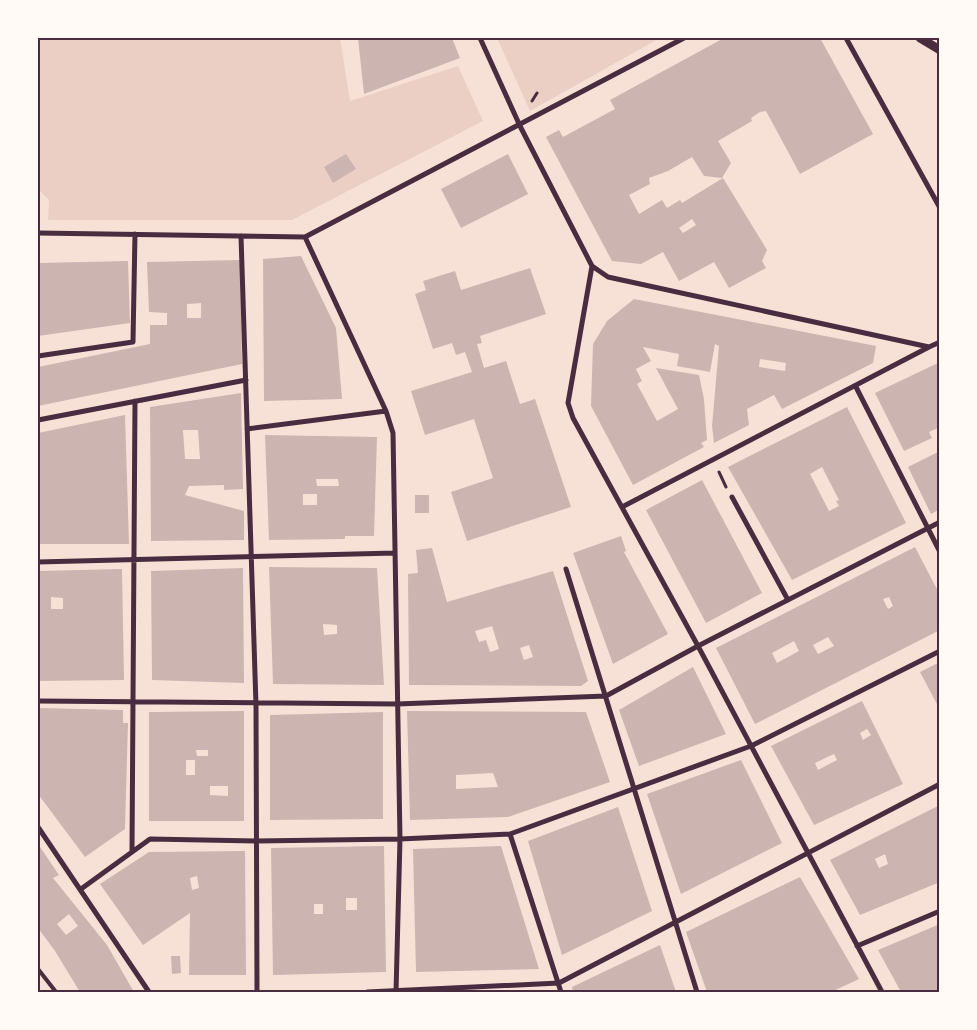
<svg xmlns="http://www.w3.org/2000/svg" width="977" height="1030" font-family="'Noto Sans',sans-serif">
  <rect width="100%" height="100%" fill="#f7e1d7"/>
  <!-- green -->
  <path fill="#ebcfc5" d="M 38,38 L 340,38 L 350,101 L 458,66 L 483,121 L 292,220 L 48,220 L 49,200 L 38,189 Z
    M 497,38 L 660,38 L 530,111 Z"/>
  <!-- building -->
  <path fill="#ccb4b1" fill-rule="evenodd" d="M 358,38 L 452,38 L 460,58 L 364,94 Z
    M 724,38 L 820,38 L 873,134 L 800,174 L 766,111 L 760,112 L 751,118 L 752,121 L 718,141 L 731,163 L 722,178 L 704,176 L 692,157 L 668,171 L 649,178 L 650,184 L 629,195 L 639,214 L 662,200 L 667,208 L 680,200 L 682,203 L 723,178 L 767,250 L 762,261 L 766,268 L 729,288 L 714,262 L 679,281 L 663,252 L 641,264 L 612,261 L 546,137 L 559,130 L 563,137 L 615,109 L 610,100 ZM 692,219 L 696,225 L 683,233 L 679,228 Z
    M 346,154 L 356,169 L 333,183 L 324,167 Z
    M 508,154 L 528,194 L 461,228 L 441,189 Z
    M 301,256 L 336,328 L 342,399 L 264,401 L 263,259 Z
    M 240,260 L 242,364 L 38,406 L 38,367 L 150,344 L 150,325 L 167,325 L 167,313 L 149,312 L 147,262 ZM 201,303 L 201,318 L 187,318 L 187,304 Z
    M 128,261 L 130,323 L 38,336 L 38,263 Z
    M 530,268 L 546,314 L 480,336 L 482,343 L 477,344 L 484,368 L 506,361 L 520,404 L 535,399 L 571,507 L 467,541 L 451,492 L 493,478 L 474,419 L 425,435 L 411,391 L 472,372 L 465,352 L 456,355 L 452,343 L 433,349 L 415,294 L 426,290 L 423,281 L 455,271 L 461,290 Z
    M 634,299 L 876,346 L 873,363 L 782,409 L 774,395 L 747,409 L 749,425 L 714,443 L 712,426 L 719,346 L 715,344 L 710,372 L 677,366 L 679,354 L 643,347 L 651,361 L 636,369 L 642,381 L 637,384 L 657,421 L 678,409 L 656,368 L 699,375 L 704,399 L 707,440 L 701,443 L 704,447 L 633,485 L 591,406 L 593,344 L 607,321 ZM 760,359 L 786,363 L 785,371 L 759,367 Z
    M 940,362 L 940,427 L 929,432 L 932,438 L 904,451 L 875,393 Z
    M 241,393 L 243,489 L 224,490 L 224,485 L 189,486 L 185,495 L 244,511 L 244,540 L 151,541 L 150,407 ZM 183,430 L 198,430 L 200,459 L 185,459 Z
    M 847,407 L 906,523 L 792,580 L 728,467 ZM 822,467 L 839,500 L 836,501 L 839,506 L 829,511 L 810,474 Z
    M 125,415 L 129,544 L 38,544 L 38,433 Z
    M 265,435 L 377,437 L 374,536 L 345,536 L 345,539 L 269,540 ZM 316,479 L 338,479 L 339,486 L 317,486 ZM 303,494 L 317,494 L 317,505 L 303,505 Z
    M 940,451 L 940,509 L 931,514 L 908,467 Z
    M 702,480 L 762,593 L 706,623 L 646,510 Z
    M 415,495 L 429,495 L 429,513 L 415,513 Z
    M 621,536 L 626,551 L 624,552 L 668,634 L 613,664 L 573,553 Z
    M 915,547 L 940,595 L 940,630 L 755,724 L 716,648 ZM 889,597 L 893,606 L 888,609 L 883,599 ZM 828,637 L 834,646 L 818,654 L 813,645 ZM 794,641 L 799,651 L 777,663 L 772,653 Z
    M 432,548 L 447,602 L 553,571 L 588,681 L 581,686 L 409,685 L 408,574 L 418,573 L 416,550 ZM 492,626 L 499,649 L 490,652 L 486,640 L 479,642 L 475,631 ZM 529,645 L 533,657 L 524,660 L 520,648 Z
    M 269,567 L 377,568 L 384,685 L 273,684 ZM 323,624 L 337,625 L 337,634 L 324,635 Z
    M 243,568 L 244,683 L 152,680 L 151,571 Z
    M 122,569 L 124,680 L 38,681 L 38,571 ZM 51,597 L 63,598 L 63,609 L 51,609 Z
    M 940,662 L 940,705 L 938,706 L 920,672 Z
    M 693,667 L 726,734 L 639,766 L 619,710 Z
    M 862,701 L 903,784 L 814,825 L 771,746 ZM 867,729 L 871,735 L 863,740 L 860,733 ZM 834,754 L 837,760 L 818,770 L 815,763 Z
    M 38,708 L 123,710 L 123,723 L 128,723 L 125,829 L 85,857 L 38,794 Z
    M 244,711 L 244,821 L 149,821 L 149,712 ZM 196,750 L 208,750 L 208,756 L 197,756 ZM 186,760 L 195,760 L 195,775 L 186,775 ZM 210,786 L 228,786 L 228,796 L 210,795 Z
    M 407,711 L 586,712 L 610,782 L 508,817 L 410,820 ZM 493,773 L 498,787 L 456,789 L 456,775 Z
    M 383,712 L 383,819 L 270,820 L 270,715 Z
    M 741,760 L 782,843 L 681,894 L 647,794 Z
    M 940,805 L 940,882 L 860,915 L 830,860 ZM 885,854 L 888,864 L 879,868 L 875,859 Z
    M 618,807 L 652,911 L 562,955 L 528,841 Z
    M 38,844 L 59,875 L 53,878 L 107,945 L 134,992 L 80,992 L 55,951 L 38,928 ZM 69,914 L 78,926 L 66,935 L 57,924 Z
    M 384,846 L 386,972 L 273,975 L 271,848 ZM 346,898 L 357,898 L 357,910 L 346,910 ZM 314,904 L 323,904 L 323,914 L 314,914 Z
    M 501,846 L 539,969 L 416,972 L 413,849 Z
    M 245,851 L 246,975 L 189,975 L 190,913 L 143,945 L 100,884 L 149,852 ZM 197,876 L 199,888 L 192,890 L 190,878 Z
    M 800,877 L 859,979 L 831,992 L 707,992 L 686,932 Z
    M 940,924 L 940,991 L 901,992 L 878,950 Z
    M 660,945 L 676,992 L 573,992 L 572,987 Z
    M 171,956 L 180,956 L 181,973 L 172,974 Z"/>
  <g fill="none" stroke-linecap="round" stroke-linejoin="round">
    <!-- path -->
    <path stroke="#4a2c40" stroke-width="3" d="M 532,101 L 537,93
      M 719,472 L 726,487"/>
    <!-- service -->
    <path stroke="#4a2c40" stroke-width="4" d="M 38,969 L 56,992"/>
    <!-- minor -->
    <path stroke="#4a2c40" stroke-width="5" d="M 480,38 L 520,126 L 592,266 L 568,403 L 573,418 L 698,646 L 882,992
      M 846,38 L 940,208
      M 38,233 L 305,237 L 684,38
      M 241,236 L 256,705 L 257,992
      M 305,237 L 386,411 L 393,433 L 400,839 L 396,992
      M 592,266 L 608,277 L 929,347 L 940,342
      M 38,356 L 133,342 L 135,234
      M 856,387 L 940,552
      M 38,420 L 246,380
      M 247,429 L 386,411
      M 732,497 L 788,600
      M 622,507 L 929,347
      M 38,562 L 395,553
      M 566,569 L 697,992
      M 38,701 L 397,704 L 606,696 L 698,646 L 940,522
      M 38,827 L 149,992
      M 510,834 L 561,992
      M 132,851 L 135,401
      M 81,889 L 150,839 L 256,841 L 400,839 L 510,834 L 751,746 L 940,651
      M 857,946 L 940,911
      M 367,992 L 559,983 L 940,784"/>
    <!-- tertiary -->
    <path stroke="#4a2c40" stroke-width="9" d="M 920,38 L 940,50"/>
  </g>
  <!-- border -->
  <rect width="977" height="1030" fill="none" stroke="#fffaf5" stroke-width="78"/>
  <rect x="39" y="39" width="899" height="952" fill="none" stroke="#4a2c40" stroke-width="2"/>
</svg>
